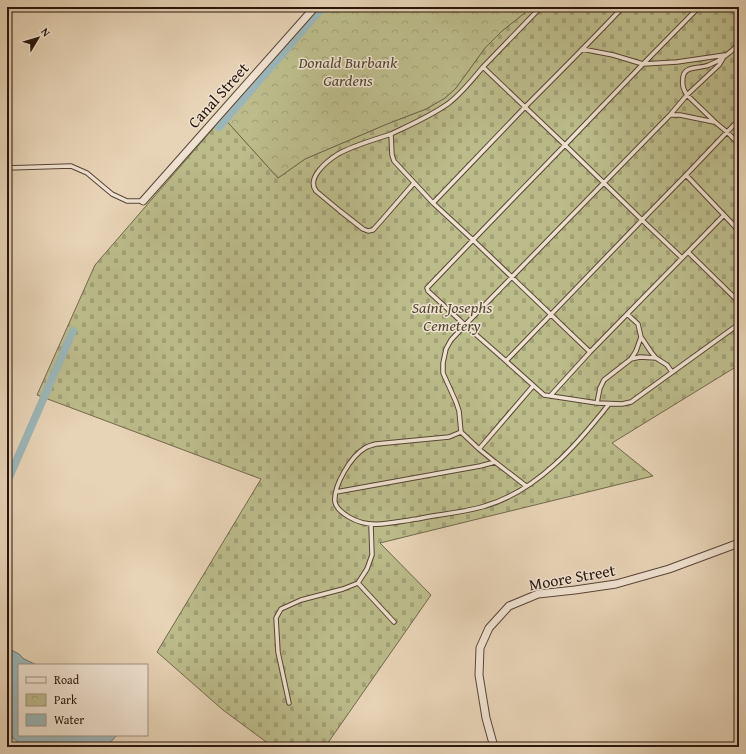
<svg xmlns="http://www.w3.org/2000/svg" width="746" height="754" font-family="'Gentium Book Plus',serif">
  <defs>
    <pattern id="cemetery-stones" width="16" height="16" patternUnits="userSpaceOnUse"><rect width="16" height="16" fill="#bcbb8a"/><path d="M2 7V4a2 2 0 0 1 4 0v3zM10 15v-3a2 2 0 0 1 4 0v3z" fill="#a2a076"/></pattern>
    <pattern id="park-crowns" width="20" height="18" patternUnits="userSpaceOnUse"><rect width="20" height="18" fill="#bcbb8a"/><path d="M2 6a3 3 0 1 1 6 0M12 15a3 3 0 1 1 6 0" fill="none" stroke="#a2a076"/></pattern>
  </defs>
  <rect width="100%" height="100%" fill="#e7d3b6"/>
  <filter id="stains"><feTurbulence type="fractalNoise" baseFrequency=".005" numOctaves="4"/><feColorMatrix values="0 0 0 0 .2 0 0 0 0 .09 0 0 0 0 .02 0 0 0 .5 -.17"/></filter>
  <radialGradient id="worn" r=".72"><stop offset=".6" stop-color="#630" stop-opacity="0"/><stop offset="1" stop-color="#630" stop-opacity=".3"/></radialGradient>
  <!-- cemetery -->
  <path fill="url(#cemetery-stones)" stroke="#72684c" d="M 530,7 L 739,7 L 739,365 L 612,443 L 653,476 L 380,543 L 431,595 L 325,747 L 273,747 L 223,710 L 157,652 L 261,479 L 37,395 L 95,265 L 223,117 L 278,178 L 305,159 L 387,124 L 426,109 L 445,98 L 456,88 L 485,48 L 502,31 L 527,11 Z"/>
  <!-- park -->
  <path fill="url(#park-crowns)" stroke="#72684c" d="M 321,7 L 530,7 L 527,11 L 502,31 L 485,48 L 456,88 L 445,98 L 426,109 L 387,124 L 305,159 L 278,178 L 223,117 Z"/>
  <!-- water -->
  <path fill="#9bb6b8" stroke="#6d7674" d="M 7,648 L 19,654 L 24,659 L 37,665 L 19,665 L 19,735 L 117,735 L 106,747 L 24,747 L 13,738 L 7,728 Z"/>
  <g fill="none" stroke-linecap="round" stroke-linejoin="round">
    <!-- canal -->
    <path stroke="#9bb6b8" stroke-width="8" d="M 219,127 L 323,7
      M 7,482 L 73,331"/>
    <defs>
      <path id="lane" d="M 541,7 L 483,67 L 525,107 L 433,203 L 473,240 L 427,288 L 428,291 L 465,325 L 670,115 L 687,95 L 715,122 L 727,132 L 739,120
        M 699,7 L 643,64 L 677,62 L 725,55
        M 582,49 L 613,55 L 643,64 L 565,145 L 525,107 C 558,74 591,41 623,7
        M 725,55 L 719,65 L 687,95 C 683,89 682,85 683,77 C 685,65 700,69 709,65 C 720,61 731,52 739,44
        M 670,115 L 680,115 L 714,122
        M 391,134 C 410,125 431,116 449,103 C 462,93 472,80 483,67
        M 7,168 L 71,166 L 87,173 L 112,194 L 127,201 L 143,201
        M 686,175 L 727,132 L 739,144
        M 414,183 L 381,221 L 373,230 L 368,231 L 363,229 L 340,211 L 316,191 C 306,178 327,161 338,154 C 354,145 374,140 391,134 L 392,155 L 394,161 L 433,203
        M 739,231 L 724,215 L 688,252 L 739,302
        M 682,258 L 642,220 L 686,175 L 724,215
        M 627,314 L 638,324 L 641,337
        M 631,359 L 636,351 L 641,337 L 651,352 L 656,358
        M 506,361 L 465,325 L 451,340 L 446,349 L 443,363 L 443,373 L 456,402 L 459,411 L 461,432 L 449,437 L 376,444 C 372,445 368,446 365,448 C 351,456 333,486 335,502 C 336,508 344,514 349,517 C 370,530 394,522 417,519 C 439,514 463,513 485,506 C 537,491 577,445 609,404
        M 672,372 L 667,365 L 656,358 L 640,357 L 631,359 L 604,380 L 600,388 L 597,403 L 622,404 L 631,402 L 739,324
        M 550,396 L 590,352
        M 597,403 L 544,395 L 506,361 L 642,220 L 565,145 L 473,240 L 590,352 L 688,252
        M 461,432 L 479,449
        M 495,462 L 479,449 L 533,386
        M 336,492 L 480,466 L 495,462 L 526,486
        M 358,583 L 394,622
        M 289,703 L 278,652 L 276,618 L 281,609 L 301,600 L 343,589 L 358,583 L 367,569 L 372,555 L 371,525"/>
      <path id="street" d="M 143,201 L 315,7
        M 494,747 L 486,718 L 479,675 L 480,648 L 489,628 L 509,606 L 538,594 L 575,590 L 616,584 L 669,569 L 739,543"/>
    </defs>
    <!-- lane casing -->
    <use href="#lane" stroke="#584537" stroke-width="5.5"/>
    <!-- street casing -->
    <use href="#street" stroke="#584537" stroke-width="9"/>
    <!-- lane -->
    <use href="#lane" stroke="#efe2d0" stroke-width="3.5"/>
    <!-- street -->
    <use href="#street" stroke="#efe2d0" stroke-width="7"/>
  </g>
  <g text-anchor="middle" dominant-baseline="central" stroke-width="3" stroke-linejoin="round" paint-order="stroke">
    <!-- park labels -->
    <g font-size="16" font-style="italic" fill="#544832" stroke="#efe2d0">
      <text x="348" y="62">Donald Burbank<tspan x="348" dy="18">Gardens</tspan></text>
      <text x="452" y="307">Saint Josephs<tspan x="452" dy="18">Cemetery</tspan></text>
    </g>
    <!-- street labels -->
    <g font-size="16" fill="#28160d" stroke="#efe2d0">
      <text transform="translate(218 95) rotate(-48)">Canal Street</text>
      <text transform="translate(572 577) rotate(-10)">Moore Street</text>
    </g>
  </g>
  <!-- margin -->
  <rect width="746" height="754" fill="none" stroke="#e7d3b6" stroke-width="24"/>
  <rect x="8" y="8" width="730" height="738" fill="none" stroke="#28160d" stroke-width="2"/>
  <rect x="12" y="12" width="722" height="730" fill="none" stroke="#28160d"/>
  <!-- legend -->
  <rect x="18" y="664" width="130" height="72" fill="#efe2d0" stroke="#9f9082"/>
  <rect x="26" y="677" width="20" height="6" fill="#efe2d0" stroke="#9f9082"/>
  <text x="54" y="684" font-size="12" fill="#28160d">Road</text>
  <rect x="26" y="694" width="20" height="12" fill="url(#park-crowns)" stroke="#9f9082"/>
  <text x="54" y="704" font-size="12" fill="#28160d">Park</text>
  <rect x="26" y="714" width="20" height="12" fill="#9bb6b8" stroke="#9f9082"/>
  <text x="54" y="724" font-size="12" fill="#28160d">Water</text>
  <!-- north arrow -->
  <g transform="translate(38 38) rotate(52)" stroke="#efe2d0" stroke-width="3" paint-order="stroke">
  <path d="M0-3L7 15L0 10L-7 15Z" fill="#28160d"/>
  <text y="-6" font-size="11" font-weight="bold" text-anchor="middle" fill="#28160d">N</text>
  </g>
  <rect width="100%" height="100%" filter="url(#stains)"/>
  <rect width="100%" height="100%" fill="url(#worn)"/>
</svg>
